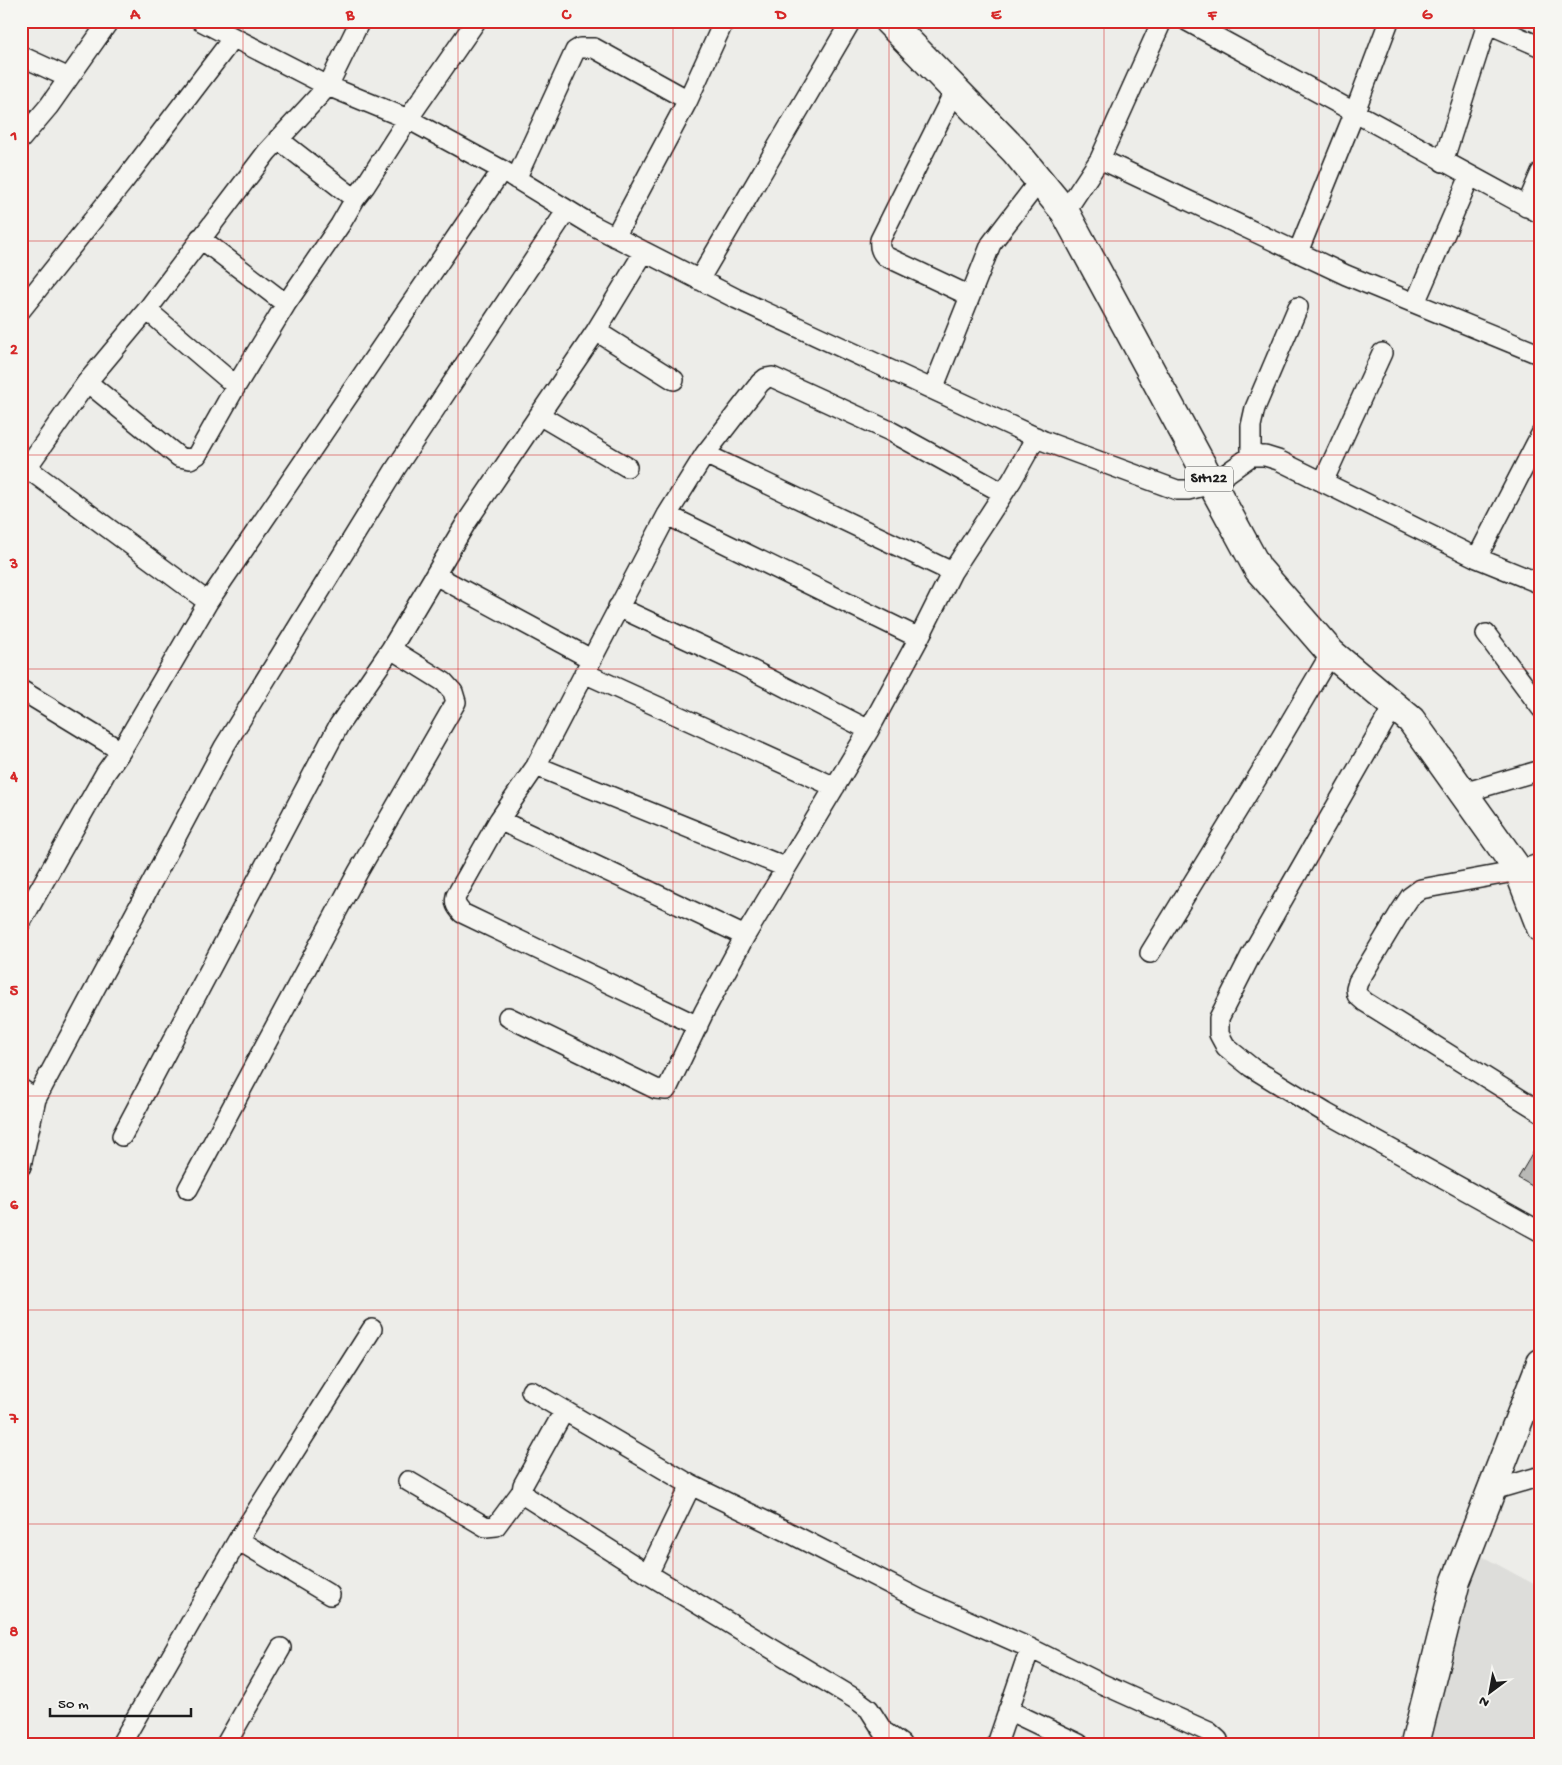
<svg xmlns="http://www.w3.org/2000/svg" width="1562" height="1765" font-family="'Gochi Hand',sans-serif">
  <rect width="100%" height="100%" fill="#edede9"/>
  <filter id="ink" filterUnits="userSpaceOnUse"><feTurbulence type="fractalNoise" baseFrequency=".02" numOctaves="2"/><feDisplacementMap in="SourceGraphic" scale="10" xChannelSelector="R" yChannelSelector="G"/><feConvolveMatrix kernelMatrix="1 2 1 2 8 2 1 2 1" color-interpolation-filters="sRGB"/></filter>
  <g filter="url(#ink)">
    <!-- built -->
    <path fill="#ddddda" d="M 1480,1555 L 1541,1588 L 1541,1744 L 1423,1744 Z"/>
    <!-- building -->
    <path fill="#b9b9b6" stroke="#1c1c1c" d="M 1541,1139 L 1541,1191 L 1518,1178 Z"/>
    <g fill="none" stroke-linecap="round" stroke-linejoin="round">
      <defs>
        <path id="street" d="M 201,21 L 328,86 L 408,119 L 502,170 L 592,225 L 737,299 L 1044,441 L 1177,490 L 1188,490 L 1212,484 L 1251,456 L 1265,456 L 1278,460 L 1477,558 L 1541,584
          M 1187,21 L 1541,214
          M 1482,21 L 1541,47
          M 21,56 L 69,78
          M 955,90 L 880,240 C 879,247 880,251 885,256 L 970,296
          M 21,139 L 49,106 L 109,21
          M 278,139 L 355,199
          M 1100,159 L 1346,275 L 1541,355
          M 1443,162 L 1488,21
          M 516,179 L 575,51 L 580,48 L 594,48 L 688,100
          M 1526,207 L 1541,172
          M 1065,212 L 1100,159 L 1162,21
          M 615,237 L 688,100 L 724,21
          M 200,238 L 286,304
          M 1298,252 L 1354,114 L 1389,21
          M 699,280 L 851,21
          M 1415,303 L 1470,176
          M 21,310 L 124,181 L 233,38
          M 147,310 L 236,386
          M 596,331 L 674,380
          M 87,382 L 179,457 L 190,459 L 197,455 L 236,386 L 286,304 L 340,225 L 355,199 L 365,186 L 408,119 L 476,21
          M 933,389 L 991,244 L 1039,181
          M 539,415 L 627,467
          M 705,454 L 952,572
          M 1251,456 L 1251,426 L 1255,408 L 1298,307
          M 27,468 L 208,602
          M 21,476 L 87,382 L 147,310 L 267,152 L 328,86 L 360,21
          M 1323,482 L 1382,353
          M 667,515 L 919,638
          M 1477,558 L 1541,434
          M 435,575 L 591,659
          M 618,607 L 740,664 L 869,730
          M 1486,634 L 1541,708
          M 584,673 L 835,787
          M 21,690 L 121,751
          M 1394,705 L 1251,955 L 1219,1018 L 1219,1034 L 1226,1047 L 1251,1067 L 1326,1113 L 1541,1232
          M 536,766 L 785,867
          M 1463,793 L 1541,770
          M 499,820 L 745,936
          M 1541,863 L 1519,871 L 1421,889 L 1410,897 L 1402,909 L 1358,982 L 1356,989 L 1357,995 L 1365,1002 L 1541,1112
          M 21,922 L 106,772 L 121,751 L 208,602 L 502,170
          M 1150,953 L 1259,775 L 1331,653
          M 508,1017 L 656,1089 L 666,1090 L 669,1085 L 704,1012 L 745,936 L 869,730 L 919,638 L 952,572 L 1012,480 L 1036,437
          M 698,1026 L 462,913 C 457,907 454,904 456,896 L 499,820 L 536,766 L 667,515 L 705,454 L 760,383 L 766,378 L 772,377 L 890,431 L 1003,493
          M 21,1089 L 36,1099
          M 122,1136 L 339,725 L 391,649 L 466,523 L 596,331 L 644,252
          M 21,1166 L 36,1099 L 224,747 L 396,468 L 567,210
          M 188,1189 L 358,872 L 456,702 L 453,692 L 444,682 L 391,649
          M 531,1391 L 691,1485 L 786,1531 L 919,1599 L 1030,1648 L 1100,1683 L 1209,1732 L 1218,1740 L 1217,1744
          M 564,1411 L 523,1485 L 522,1491 L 528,1498 L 648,1574 L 857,1700 L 869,1709 L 883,1731 L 901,1744
          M 408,1481 L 486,1527 L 496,1526 L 522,1491
          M 1490,1491 L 1541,1476
          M 238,1540 L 330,1595
          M 648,1574 L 691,1485
          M 1008,1710 L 1079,1744
          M 121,1744 L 238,1540 L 372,1329
          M 226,1744 L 281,1648
          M 997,1744 L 1030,1648"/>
        <path id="secondary" d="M 1415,1744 L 1456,1581 L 1541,1363"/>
        <path id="primary" d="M 888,21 L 1015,151 L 1065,212 L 1258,569 L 1331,653 L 1411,720 L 1519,871 L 1541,928"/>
      </defs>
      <!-- street casing -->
      <use href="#street" stroke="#1c1c1c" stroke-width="22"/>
      <!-- secondary casing -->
      <use href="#secondary" stroke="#1c1c1c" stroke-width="31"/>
      <!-- primary casing -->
      <use href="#primary" stroke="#1c1c1c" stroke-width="31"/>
      <!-- street -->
      <use href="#street" stroke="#f6f6f2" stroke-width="19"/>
      <!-- secondary -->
      <use href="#secondary" stroke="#f6f6f2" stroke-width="28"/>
      <!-- primary -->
      <use href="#primary" stroke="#f6f6f2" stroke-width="28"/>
    </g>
  </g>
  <!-- grid -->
  <path fill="none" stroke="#d62828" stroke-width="1" stroke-opacity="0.55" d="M 243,21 L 243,1744M 458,21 L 458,1744M 673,21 L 673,1744M 889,21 L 889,1744M 1104,21 L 1104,1744M 1319,21 L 1319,1744M 21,241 L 1541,241M 21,455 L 1541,455M 21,669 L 1541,669M 21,882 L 1541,882M 21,1096 L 1541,1096M 21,1310 L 1541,1310M 21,1524 L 1541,1524"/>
  <g text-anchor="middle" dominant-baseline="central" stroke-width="4.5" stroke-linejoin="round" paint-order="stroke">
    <!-- shield labels -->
    <rect fill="#f6f6f2" stroke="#5d5d5c" stroke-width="1" x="1185" y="466.5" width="48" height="25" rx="4"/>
    <g font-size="15" font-weight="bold" fill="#1c1c1c">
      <text x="1209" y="479">SH122</text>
    </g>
  </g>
  <!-- margin -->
  <rect width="1562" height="1765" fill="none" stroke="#f6f6f2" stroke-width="55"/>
  <!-- north arrow -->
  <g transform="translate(1490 1692) rotate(212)" stroke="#f6f6f2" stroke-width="4" paint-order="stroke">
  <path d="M0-4L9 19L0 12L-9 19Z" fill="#1c1c1c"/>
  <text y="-8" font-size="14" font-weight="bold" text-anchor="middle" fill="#1c1c1c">N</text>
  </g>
  <!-- scale -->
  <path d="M50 1708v8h141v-8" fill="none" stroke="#1c1c1c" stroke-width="2.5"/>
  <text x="58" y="1708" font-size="15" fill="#1c1c1c" stroke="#f6f6f2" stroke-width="4" paint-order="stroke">50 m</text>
  <rect x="28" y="28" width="1506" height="1710" fill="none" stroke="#d62828" stroke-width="2"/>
  <g font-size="16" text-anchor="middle" font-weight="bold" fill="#d62828">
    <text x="135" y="19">A</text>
    <text x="350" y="19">B</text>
    <text x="566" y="19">C</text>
    <text x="781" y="19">D</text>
    <text x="996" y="19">E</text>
    <text x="1212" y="19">F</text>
    <text x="1427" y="19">G</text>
    <text x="14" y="140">1</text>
    <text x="14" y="354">2</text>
    <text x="14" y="568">3</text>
    <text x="14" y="781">4</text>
    <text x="14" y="995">5</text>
    <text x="14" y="1209">6</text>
    <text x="14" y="1423">7</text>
    <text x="14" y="1636">8</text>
  </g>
</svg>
